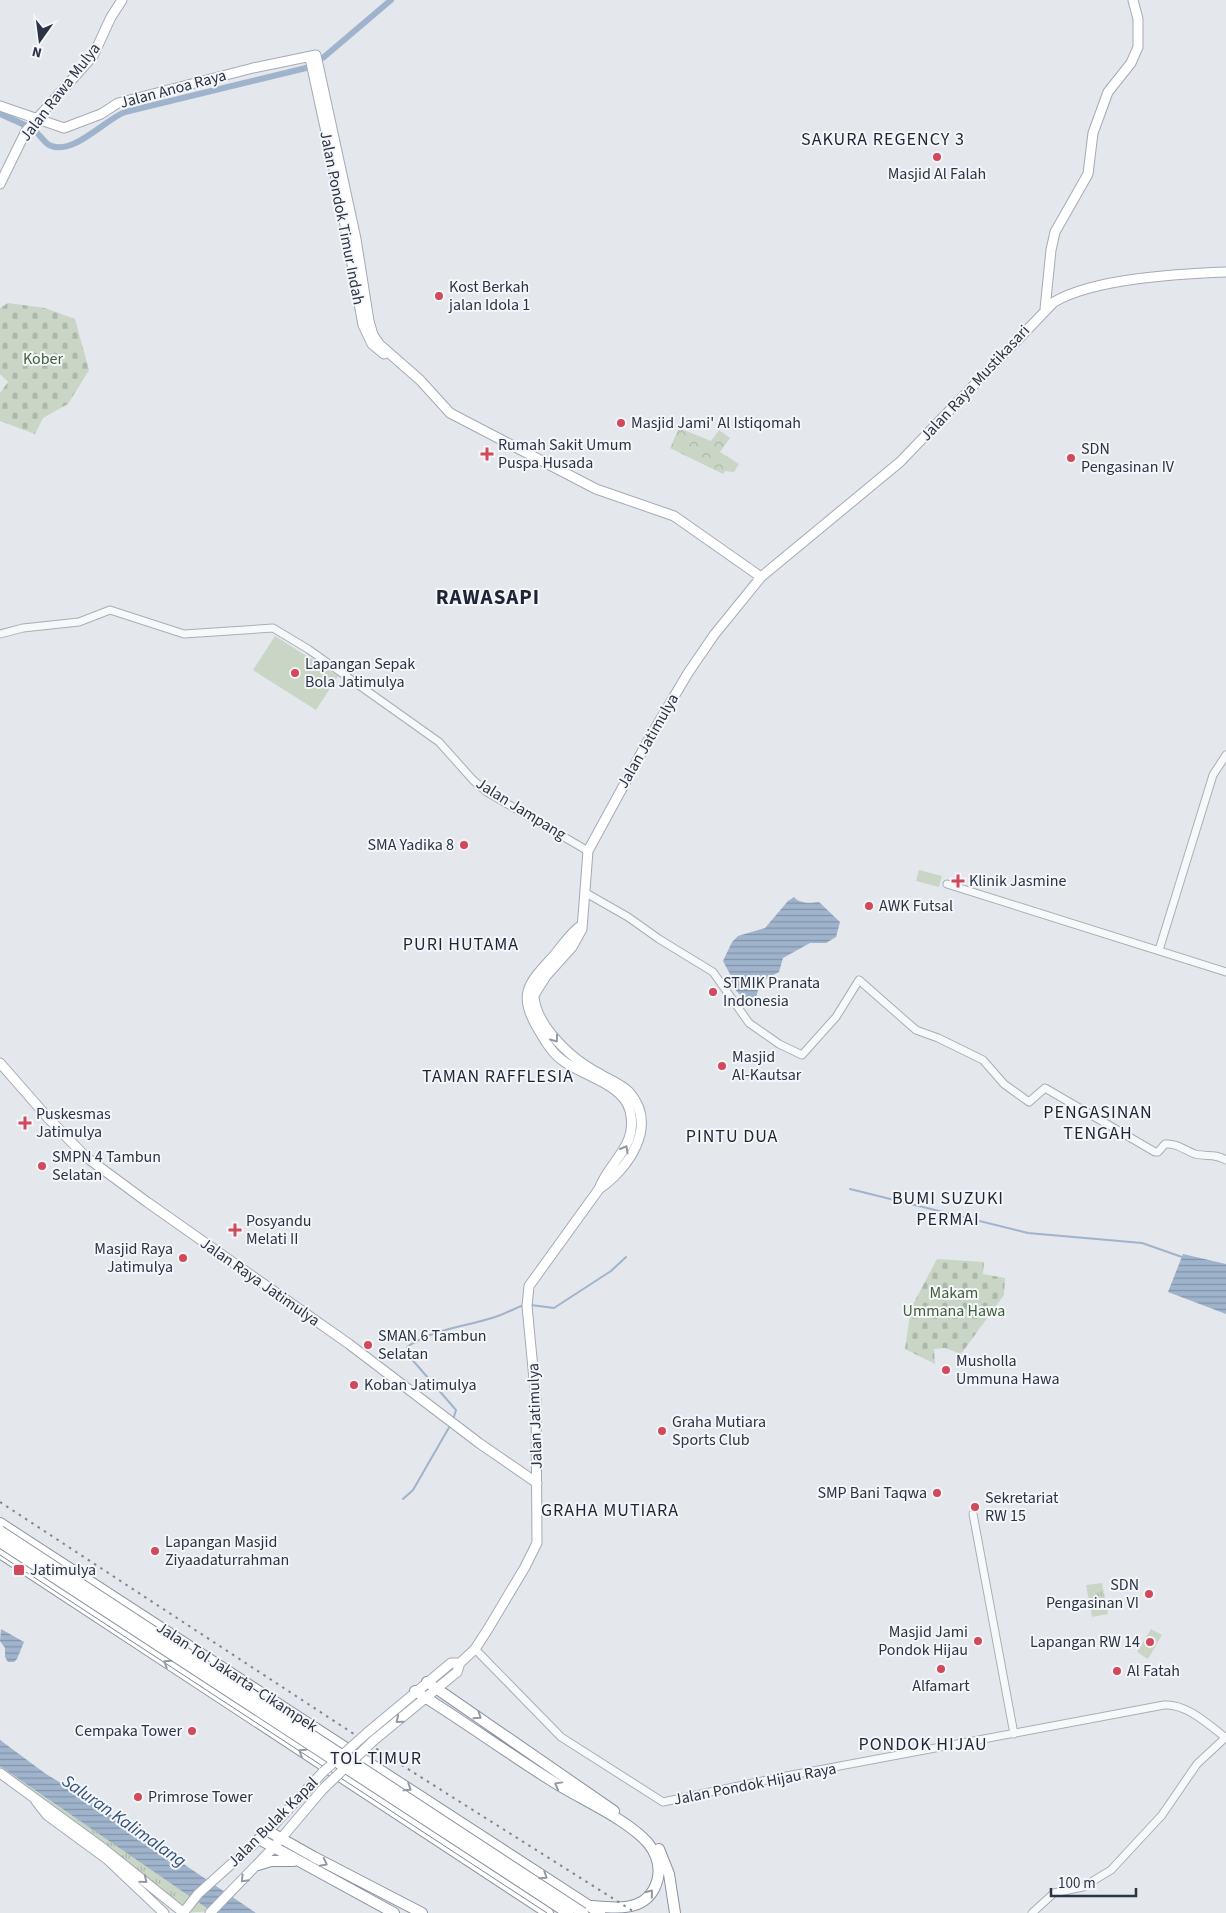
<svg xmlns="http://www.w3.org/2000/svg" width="1226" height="1913" font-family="'Source Sans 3',sans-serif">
  <defs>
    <pattern id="grass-tufts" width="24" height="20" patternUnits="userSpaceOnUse" patternTransform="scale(1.25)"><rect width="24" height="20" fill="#c9d6c5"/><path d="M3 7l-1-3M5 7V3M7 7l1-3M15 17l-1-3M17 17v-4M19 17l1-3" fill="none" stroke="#adb8ab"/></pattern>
    <pattern id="forest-crowns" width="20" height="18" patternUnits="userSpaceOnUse" patternTransform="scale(1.25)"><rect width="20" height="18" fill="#c9d6c5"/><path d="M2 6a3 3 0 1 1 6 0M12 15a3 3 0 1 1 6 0" fill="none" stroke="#adb8ab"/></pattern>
    <pattern id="cemetery-stones" width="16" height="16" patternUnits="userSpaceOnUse" patternTransform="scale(1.25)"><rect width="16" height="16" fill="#c9d6c5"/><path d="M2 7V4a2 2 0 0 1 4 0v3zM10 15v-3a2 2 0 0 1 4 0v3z" fill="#adb8ab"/></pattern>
    <pattern id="water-rules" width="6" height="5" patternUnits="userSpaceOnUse" patternTransform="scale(1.25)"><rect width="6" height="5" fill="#9fb4cc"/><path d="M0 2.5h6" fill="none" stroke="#8293a7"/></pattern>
  </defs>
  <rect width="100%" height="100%" fill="#e4e7ec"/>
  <!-- grass -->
  <path fill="url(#grass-tufts)" d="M 1102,1583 L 1108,1614 L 1092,1617 L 1086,1585 Z
    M 0,1766 L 212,1911 L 184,1913 L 0,1773 Z"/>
  <!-- forest -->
  <path fill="url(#forest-crowns)" d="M 679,428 L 711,441 L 719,430 L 730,438 L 720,452 L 739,464 L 734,472 L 725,471 L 723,474 L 670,448 Z"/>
  <!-- cemetery -->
  <path fill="url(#cemetery-stones)" d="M 8,303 L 45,308 L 75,319 L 89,370 L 68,404 L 43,418 L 35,434 L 0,421 L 0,393 L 8,382 L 0,374 L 0,308 Z
    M 937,1259 L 984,1262 L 983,1274 L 1005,1278 L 1004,1295 L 961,1354 L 945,1348 L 934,1349 L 935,1364 L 905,1349 L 911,1308 Z"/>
  <!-- pitch -->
  <path fill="#c9d6c5" d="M 275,636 L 338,676 L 316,710 L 253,670 Z
    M 919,870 L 942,876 L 939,887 L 916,881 Z
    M 1151,1629 L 1162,1635 L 1148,1659 L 1137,1652 Z"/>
  <!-- water -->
  <path fill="url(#water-rules)" d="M 794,897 C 799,904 811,903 819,902 L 840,922 L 836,937 L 826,943 L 810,943 L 783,958 L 779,972 L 760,982 L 756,998 L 748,1003 L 729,983 L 731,976 L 723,961 L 732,942 L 738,936 L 765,928 L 788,901 Z
    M 1183,1254 L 1226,1264 L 1226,1314 L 1168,1292 Z
    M 1,1629 L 24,1642 L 17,1659 L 14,1662 L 8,1662 L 5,1657 L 5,1648 L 0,1641 Z
    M 0,1740 L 46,1774 L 86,1798 L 256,1913 L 214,1913 L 0,1766 Z"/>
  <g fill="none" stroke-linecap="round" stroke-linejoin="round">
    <!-- stream -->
    <path stroke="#9fb4cc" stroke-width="2" d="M 850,1189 L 1028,1233 L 1142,1243 L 1182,1257
      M 531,1305 L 554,1308 L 611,1271 L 626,1257
      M 453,1420 L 456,1410 L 409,1356 L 407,1347 C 434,1328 467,1327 498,1316 C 507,1313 515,1308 524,1305
      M 403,1499 L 413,1490 L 451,1424"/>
    <!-- canal -->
    <path stroke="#9fb4cc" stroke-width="6" d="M 0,114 C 11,119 25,124 35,131 C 40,135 44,142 49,145 C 72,157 104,120 125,112 L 306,68 L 324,57 L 391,0"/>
    <defs>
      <path id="minor" d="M 0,634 L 23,628 L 79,622 L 110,610 L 184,634 L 273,628 L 308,649 L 439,742 L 473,780 L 487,792 L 588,851
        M 947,884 L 1226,972
        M 586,893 L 628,917 L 659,939 L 713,972 L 749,1023 L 779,1044 L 802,1055 L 836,1017 L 859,980 L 916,1030 L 938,1038 L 983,1060 L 1004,1084 L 1029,1102 L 1045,1088 L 1155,1152 L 1158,1152 L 1165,1144 C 1177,1143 1184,1150 1195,1154 C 1206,1157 1215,1153 1226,1160
        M 1159,950 L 1213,775 L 1226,755
        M 973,1514 L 1014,1734
        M 475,1649 L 561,1737 L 663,1802 L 776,1778 L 1164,1705 C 1186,1703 1209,1725 1226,1738
        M 1032,1913 L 1054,1893 L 1083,1887 L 1111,1870 L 1162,1815 L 1197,1764 L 1226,1737"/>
      <path id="major" d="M 310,58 L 339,192 L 363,325 L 372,344 L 384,354
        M 0,106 L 64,128 L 101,114 L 118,103 L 253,68 L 316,55 L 356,239 L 369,321 L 373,335 L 380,345 L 420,380 L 450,413 L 596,489 L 674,516 L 761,577
        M 0,184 L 26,131 L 93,56 L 111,17 L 122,0
        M 1045,309 L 1051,250 L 1055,232 L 1088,174 L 1093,133 L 1108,92 L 1131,63 L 1138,47 L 1138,19 L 1133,0
        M 0,1063 L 49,1119 L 86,1157 L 147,1202 L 349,1344 L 479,1443 L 537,1483
        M 599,1189 C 628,1169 659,1126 629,1092 C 621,1084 610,1080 600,1074 C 577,1062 561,1048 546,1027 C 540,1018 534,1006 534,995 L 546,976 L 572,947 L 582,929 L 588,851 L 650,737 L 688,673 L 714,635 L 761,577 L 900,462 L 1054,302 C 1095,278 1178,274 1226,272
        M 367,1733 L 451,1663 L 460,1663
        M 373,1741 L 457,1672 L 460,1663 L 475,1649 L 488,1629 L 525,1567 L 537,1543 L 536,1400 L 527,1306 L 529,1286 L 599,1189 C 609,1161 639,1146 630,1111 C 624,1084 582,1076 562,1060 C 551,1052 544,1039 537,1027 C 519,996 527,985 549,961 C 560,950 569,933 582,925
        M 0,1773 L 104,1849 L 184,1913
        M 36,1801 L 47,1815 L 107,1859 L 164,1913
        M 183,1913 L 198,1894 L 268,1831 L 323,1772
        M 210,1913 L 273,1848 L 322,1790"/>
      <path id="highway" d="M 0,1523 L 600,1913
        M 0,1553 L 548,1913
        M 427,1682 L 614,1811
        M 415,1691 C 462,1720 506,1752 552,1781 C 580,1799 627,1819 648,1843 C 659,1857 662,1873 654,1889 C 642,1912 613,1908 592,1906
        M 268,1831 L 314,1857 L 422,1913
        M 259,1839 L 394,1913
        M 659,1849 L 669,1874 L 675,1913
        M 258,1865 L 271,1861 L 294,1861"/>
    </defs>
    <!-- minor casing -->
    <use href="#minor" stroke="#a9aeb7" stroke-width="9"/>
    <!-- major casing -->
    <use href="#major" stroke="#a3abb8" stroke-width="11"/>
    <!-- highway casing -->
    <use href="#highway" stroke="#8b94a3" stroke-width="12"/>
    <!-- minor -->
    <use href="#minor" stroke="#f7f8fa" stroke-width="7"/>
    <!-- major -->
    <use href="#major" stroke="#fff" stroke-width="9"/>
    <!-- highway -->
    <use href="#highway" stroke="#fff" stroke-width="10"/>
    <!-- tram -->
    <path stroke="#7d8696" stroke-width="1" d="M 0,1555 L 547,1913"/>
    <!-- rail -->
    <path stroke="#7d8696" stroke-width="2" stroke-dasharray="2.5 5" stroke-linecap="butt" d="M 0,1502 L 389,1757 L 636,1913"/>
    <defs>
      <path id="major-bridge" d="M 323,1772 L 367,1733
        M 322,1790 L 373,1741"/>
      <path id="highway-bridge" d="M 0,1531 L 583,1913
        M 0,1542 L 568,1913"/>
    </defs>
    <!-- major-bridge casing -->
    <use href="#major-bridge" stroke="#a3abb8" stroke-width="11" stroke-linecap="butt"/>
    <!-- highway-bridge casing -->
    <use href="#highway-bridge" stroke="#8b94a3" stroke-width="12" stroke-linecap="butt"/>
    <!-- major-bridge -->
    <use href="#major-bridge" stroke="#fff" stroke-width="9"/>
    <!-- highway-bridge -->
    <use href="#highway-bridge" stroke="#fff" stroke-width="10"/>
  </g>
  <!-- one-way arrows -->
  <defs><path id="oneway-chevron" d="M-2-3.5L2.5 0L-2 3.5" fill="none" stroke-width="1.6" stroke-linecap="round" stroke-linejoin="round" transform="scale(1.25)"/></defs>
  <g stroke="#959aa2">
    <use href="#oneway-chevron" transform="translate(555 1039) rotate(54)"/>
    <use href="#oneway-chevron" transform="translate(625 1149) rotate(-60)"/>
    <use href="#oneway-chevron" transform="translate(167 1663) rotate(-147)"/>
    <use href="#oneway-chevron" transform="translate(478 1716) rotate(34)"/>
    <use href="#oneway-chevron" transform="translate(399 1720) rotate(141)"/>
    <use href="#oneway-chevron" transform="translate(302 1752) rotate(-147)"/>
    <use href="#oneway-chevron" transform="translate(558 1785) rotate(-151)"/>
    <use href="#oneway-chevron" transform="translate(408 1788) rotate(33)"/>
    <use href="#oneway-chevron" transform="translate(324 1863) rotate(27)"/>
    <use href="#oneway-chevron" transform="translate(544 1876) rotate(33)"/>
    <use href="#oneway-chevron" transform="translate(244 1879) rotate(134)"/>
    <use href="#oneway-chevron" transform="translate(144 1880) rotate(39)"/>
    <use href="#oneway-chevron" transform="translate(650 1893) rotate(-51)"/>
  </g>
  <!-- markers -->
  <g fill="#d1495b" stroke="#f4f6f9" stroke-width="2">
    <circle cx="937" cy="157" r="5"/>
    <circle cx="439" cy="296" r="5"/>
    <circle cx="621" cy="423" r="5"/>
    <path d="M484.5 446.5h5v5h5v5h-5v5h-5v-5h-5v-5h5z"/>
    <circle cx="1071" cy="458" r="5"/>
    <circle cx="295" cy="673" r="5"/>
    <circle cx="464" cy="845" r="5"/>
    <path d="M955.5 873.5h5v5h5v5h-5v5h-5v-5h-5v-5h5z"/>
    <circle cx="869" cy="906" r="5"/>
    <circle cx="713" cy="992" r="5"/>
    <circle cx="722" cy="1066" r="5"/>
    <path d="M22.5 1115.5h5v5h5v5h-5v5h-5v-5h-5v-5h5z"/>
    <circle cx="42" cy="1166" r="5"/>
    <path d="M232.5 1222.5h5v5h5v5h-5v5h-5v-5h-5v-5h5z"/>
    <circle cx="183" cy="1258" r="5"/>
    <circle cx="368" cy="1345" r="5"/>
    <circle cx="946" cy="1370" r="5"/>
    <circle cx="354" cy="1385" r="5"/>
    <circle cx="662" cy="1431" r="5"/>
    <circle cx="937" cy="1493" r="5"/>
    <circle cx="975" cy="1507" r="5"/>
    <circle cx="155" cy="1551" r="5"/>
    <rect x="13" y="1564" width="12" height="12" rx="2.5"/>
    <circle cx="1149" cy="1594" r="5"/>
    <circle cx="978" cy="1641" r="5"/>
    <circle cx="1150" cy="1642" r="5"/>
    <circle cx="941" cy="1669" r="5"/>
    <circle cx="1117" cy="1671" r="5"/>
    <circle cx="192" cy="1731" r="5"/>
    <circle cx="138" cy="1797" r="5"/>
  </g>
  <g text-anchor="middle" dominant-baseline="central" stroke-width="4" stroke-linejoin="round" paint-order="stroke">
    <!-- street labels -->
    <g font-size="16" fill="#2b3445" stroke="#f4f6f9">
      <text transform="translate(173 89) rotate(-15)">Jalan Anoa Raya</text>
      <text transform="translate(60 92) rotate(-52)">Jalan Rawa Mulya</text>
      <text transform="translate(342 218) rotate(79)">Jalan Pondok Timur Indah</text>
      <text transform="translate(975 383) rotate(-47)">Jalan Raya Mustikasari</text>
      <text transform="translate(648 741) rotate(-60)">Jalan Jatimulya</text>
      <text transform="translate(521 809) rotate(32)">Jalan Jampang</text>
      <text transform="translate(260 1282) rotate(35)">Jalan Raya Jatimulya</text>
      <text transform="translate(535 1416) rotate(-92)">Jalan Jatimulya</text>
      <text transform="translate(237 1677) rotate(33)">Jalan Tol Jakarta–Cikampek</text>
      <text transform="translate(755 1784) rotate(-11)">Jalan Pondok Hijau Raya</text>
      <text transform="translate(273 1822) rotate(-45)">Jalan Bulak Kapal</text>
    </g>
    <!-- poi labels -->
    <g font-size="16" fill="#2b3445" stroke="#f4f6f9" text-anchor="start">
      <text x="937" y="174" text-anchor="middle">Masjid Al Falah</text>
      <text x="449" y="287">Kost Berkah<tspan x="449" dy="18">jalan Idola 1</tspan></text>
      <text x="631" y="423">Masjid Jami' Al Istiqomah</text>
      <text x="498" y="445">Rumah Sakit Umum<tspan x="498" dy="18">Puspa Husada</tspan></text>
      <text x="1081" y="449">SDN<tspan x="1081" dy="18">Pengasinan IV</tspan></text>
      <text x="305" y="664">Lapangan Sepak<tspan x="305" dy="18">Bola Jatimulya</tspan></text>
      <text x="454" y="845" text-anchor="end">SMA Yadika 8</text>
      <text x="969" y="881">Klinik Jasmine</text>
      <text x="879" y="906">AWK Futsal</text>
      <text x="723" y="983">STMIK Pranata<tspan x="723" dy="18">Indonesia</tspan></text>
      <text x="732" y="1057">Masjid<tspan x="732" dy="18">Al-Kautsar</tspan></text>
      <text x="36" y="1114">Puskesmas<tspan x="36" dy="18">Jatimulya</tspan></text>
      <text x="52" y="1157">SMPN 4 Tambun<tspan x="52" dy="18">Selatan</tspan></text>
      <text x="246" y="1221">Posyandu<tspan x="246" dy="18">Melati II</tspan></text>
      <text x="173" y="1249" text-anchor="end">Masjid Raya<tspan x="173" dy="18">Jatimulya</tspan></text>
      <text x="378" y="1336">SMAN 6 Tambun<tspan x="378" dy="18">Selatan</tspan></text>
      <text x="956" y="1361">Musholla<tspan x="956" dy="18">Ummuna Hawa</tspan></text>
      <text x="364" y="1385">Koban Jatimulya</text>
      <text x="672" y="1422">Graha Mutiara<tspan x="672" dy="18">Sports Club</tspan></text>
      <text x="927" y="1493" text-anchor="end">SMP Bani Taqwa</text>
      <text x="985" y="1498">Sekretariat<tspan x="985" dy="18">RW 15</tspan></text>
      <text x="165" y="1542">Lapangan Masjid<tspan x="165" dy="18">Ziyaadaturrahman</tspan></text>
      <text x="30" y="1570">Jatimulya</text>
      <text x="1139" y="1585" text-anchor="end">SDN<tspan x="1139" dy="18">Pengasinan VI</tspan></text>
      <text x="968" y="1632" text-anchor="end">Masjid Jami<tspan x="968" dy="18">Pondok Hijau</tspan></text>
      <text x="1140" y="1642" text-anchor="end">Lapangan RW 14</text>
      <text x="1127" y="1671">Al Fatah</text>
      <text x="941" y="1686" text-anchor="middle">Alfamart</text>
      <text x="182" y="1731" text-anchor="end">Cempaka Tower</text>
      <text x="148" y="1797">Primrose Tower</text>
    </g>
    <!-- park labels -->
    <g font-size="16" fill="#3f6138" stroke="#f4f6f9">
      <text x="43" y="359">Kober</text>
      <text x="954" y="1293">Makam<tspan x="954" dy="18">Ummana Hawa</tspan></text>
    </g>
    <!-- neighbourhood labels -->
    <g font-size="18" letter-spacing="1" fill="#1d2536" stroke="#f4f6f9">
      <text x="883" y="139">SAKURA REGENCY 3</text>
      <text x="461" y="944">PURI HUTAMA</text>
      <text x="498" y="1076">TAMAN RAFFLESIA</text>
      <text x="1098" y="1112">PENGASINAN<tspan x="1098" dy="21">TENGAH</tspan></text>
      <text x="732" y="1136">PINTU DUA</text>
      <text x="948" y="1198">BUMI SUZUKI<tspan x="948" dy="21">PERMAI</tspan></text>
      <text x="610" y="1510">GRAHA MUTIARA</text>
      <text x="923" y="1744">PONDOK HIJAU</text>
      <text x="376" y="1758">TOL TIMUR</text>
    </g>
    <!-- water labels -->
    <g font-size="18" font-style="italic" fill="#34527a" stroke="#f4f6f9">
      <text transform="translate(124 1821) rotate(35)">Saluran Kalimalang</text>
    </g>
    <!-- district labels -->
    <g font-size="21" font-weight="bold" letter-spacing="1" fill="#1d2536" stroke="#f4f6f9">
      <text x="488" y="597">RAWASAPI</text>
    </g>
  </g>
  <!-- north arrow -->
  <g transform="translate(40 40) rotate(194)" stroke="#f4f6f9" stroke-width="4" paint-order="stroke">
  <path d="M0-4L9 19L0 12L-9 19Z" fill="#2b3445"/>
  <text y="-8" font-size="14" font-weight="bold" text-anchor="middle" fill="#2b3445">N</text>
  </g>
  <!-- scale -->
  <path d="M1051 1888v8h85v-8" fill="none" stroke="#2b3445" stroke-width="2.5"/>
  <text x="1058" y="1888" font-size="15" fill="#2b3445" stroke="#f4f6f9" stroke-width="4" paint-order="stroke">100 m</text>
</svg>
